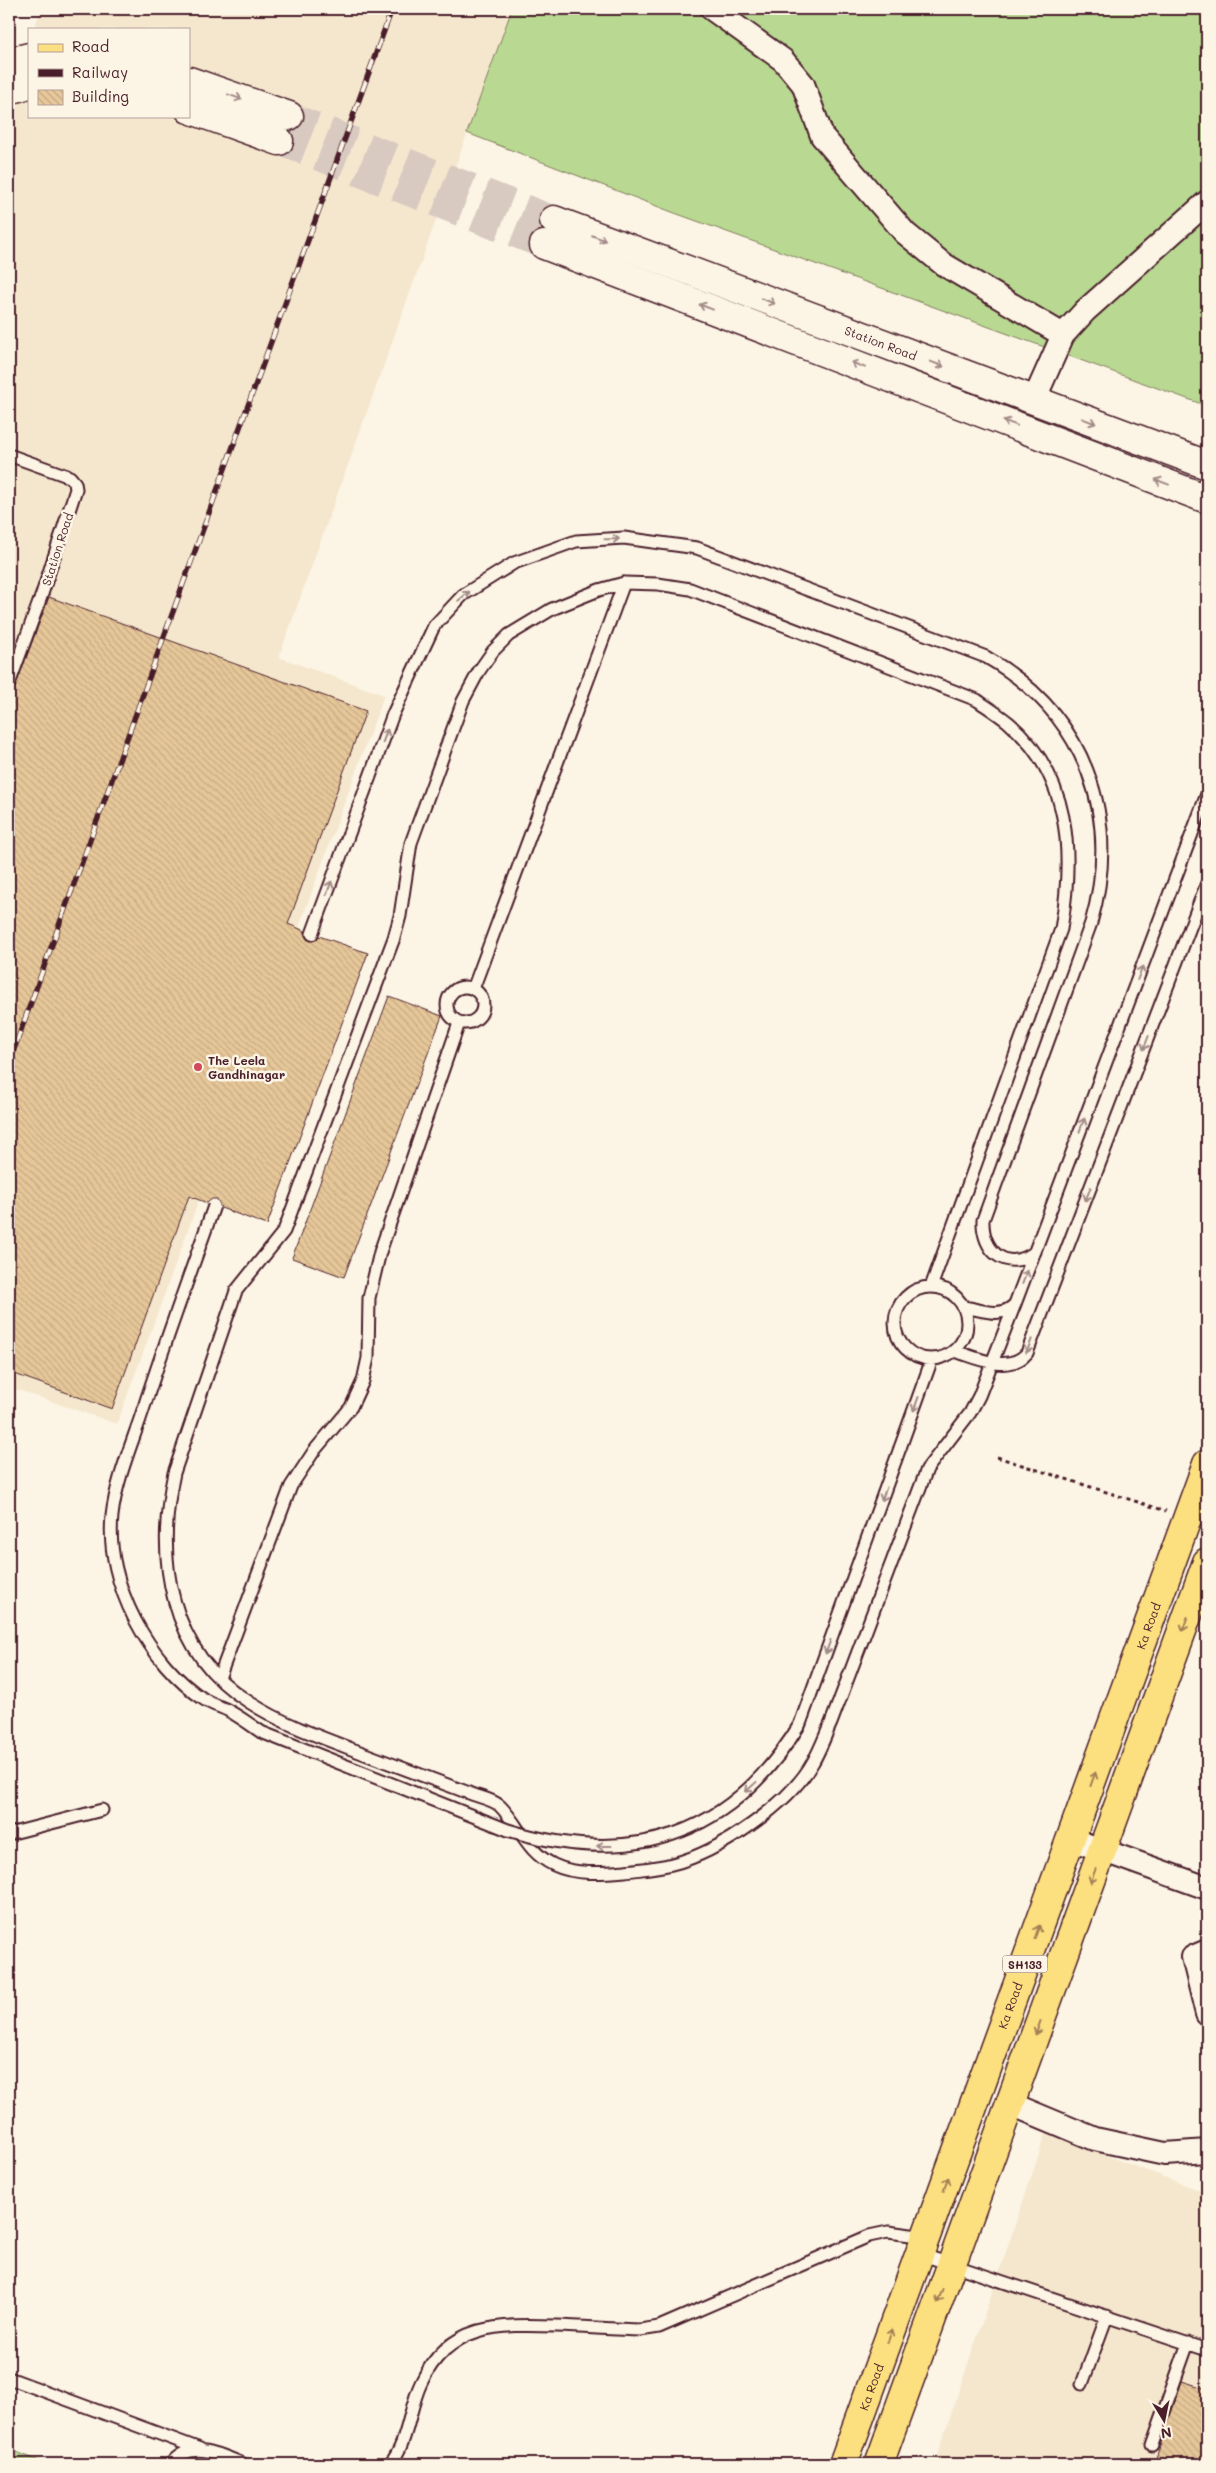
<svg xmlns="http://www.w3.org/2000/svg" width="1216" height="2473" font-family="Mali,sans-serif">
  <defs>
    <pattern id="building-back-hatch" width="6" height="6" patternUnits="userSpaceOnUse" patternTransform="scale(1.25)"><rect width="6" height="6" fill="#e6c799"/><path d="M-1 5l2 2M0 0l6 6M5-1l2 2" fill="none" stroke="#c7aa84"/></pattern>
  </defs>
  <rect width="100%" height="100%" fill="#fcf5e5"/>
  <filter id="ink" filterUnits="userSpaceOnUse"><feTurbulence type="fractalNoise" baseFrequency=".02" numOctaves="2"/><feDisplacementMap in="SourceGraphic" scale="10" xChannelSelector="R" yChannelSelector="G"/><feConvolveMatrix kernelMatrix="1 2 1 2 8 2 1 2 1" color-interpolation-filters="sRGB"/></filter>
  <g filter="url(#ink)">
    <!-- built -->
    <path fill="#f5e7ce" d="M 41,9 L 512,9 L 279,657 L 384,695 L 117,1424 L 12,1388 L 9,1396 L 9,99 L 29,42 L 29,116 L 189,116 L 189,29 L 34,29 Z
      M 1046,2133 L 1207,2193 L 1207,2464 L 934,2464 Z"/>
    <!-- grass -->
    <path fill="#b9d992" stroke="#827c5e" d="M 512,9 L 1207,9 L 1207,406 L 672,212 L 467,133 Z
      M 9,2449 L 47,2464 L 9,2464 Z"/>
    <!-- building -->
    <path fill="url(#building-back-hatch)" stroke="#4a1f2b" d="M 49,597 L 366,711 L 288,924 L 305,931 L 305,936 L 310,941 L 316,940 L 319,936 L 368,953 L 267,1225 L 221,1208 L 217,1199 L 212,1199 L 207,1203 L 189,1196 L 112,1409 L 9,1372 L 9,703 Z
      M 389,996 L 442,1016 L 344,1277 L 292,1258 Z
      M 1182,2381 L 1207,2389 L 1207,2464 L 1154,2464 Z"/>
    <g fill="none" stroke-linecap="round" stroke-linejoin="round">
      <!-- secondary-tunnel -->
      <path stroke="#d8cac0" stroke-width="28" stroke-dasharray="28 14" stroke-linecap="butt" d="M 289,116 L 554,220
        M 279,141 L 544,245"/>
      <defs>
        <path id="lane" d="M 9,455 L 70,477 L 75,483 L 76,489 L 42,594 L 9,684
          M 312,934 L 393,714 L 434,626 L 463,595 L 514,563 L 576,541 L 624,538 L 697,548 L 986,657 C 1085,714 1122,815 1091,923 L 983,1220 C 982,1251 1006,1273 1035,1252
          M447 1005a18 18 0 1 1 36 0a18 18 0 1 1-36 0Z
          M 473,989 L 624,583
          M895 1323a36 36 0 1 1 72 0a36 36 0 1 1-72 0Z
          M 931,1287 L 1061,929 C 1074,853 1071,776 1008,722 C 998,714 987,707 977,700 L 690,589 L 658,584 L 624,583 L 599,590 L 552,609 L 509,635 L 493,651 L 479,671 L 463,701 L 411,843 L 400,916 L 394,938 L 284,1231 L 236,1291 L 174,1473 C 155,1559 169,1652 249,1702 C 283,1724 320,1737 357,1751 C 395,1765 432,1779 469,1793 C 478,1797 493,1799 500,1806 C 520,1826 526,1852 554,1865 C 575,1875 602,1873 625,1871 C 641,1869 657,1868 672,1864 C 718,1853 790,1804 813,1762 C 820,1750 825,1736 831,1723 L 927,1469 L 970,1413 L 979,1396 L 1015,1304
          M 964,1307 C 982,1310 1002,1319 1015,1304 L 1207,794
          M 955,1351 C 976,1358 1010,1374 1027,1353 L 1207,883
          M 900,1448 L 932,1359
          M 219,1678 L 291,1486 L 314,1451 L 351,1407 L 363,1381 L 368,1358 L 369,1298 L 380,1252 L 459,1023
          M 9,1834 L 102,1810
          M 920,2254 L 1207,2350
          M 9,2378 L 200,2449
          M 1082,2384 L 1107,2316
          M 1152,2445 L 1188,2343
          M 171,2464 C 190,2439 220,2454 243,2464
          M 390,2464 C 408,2443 409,2408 421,2383 C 449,2323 499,2324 557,2326 C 584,2327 612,2329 640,2330 L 659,2327 L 869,2236 L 888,2232 L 926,2237"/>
        <path id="street" d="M 712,9 L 783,60 L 803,84 L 822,136 L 905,233 L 943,264 L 1063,335
          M 1034,400 L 1063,335 L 1085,311 L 1207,202
          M 1071,1839 L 1207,1888
          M 1207,1951 L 1193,1957 L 1207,2014
          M 1011,2104 L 1095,2139 L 1165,2154 L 1207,2151"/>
        <g id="secondary">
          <path d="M 9,62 L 29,57"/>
          <path d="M 189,81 L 289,116"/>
          <path d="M 9,90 L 29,84"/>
          <path d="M 189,109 L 279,141"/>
          <path id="s1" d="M 554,220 L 1207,465"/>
          <path d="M 544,245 L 1207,499"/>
        </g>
        <g id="primary">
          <path id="s2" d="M 843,2464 L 1207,1464"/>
          <path d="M 879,2464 L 1207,1562"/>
        </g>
      </defs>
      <!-- lane casing -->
      <use href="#lane" stroke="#4a1f2b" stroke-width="15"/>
      <!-- street casing -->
      <use href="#street" stroke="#4a1f2b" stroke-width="26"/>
      <!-- secondary casing -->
      <use href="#secondary" stroke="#4a1f2b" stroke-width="31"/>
      <!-- primary casing -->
      <use href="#primary" stroke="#4a1f2b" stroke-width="31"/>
      <!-- path -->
      <path stroke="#4a1f2b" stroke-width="3" stroke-dasharray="4 4" stroke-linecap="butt" d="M 997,1457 L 1166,1511"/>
      <!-- lane -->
      <use href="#lane" stroke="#fcf5e5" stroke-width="11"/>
      <!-- street -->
      <use href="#street" stroke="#fcf5e5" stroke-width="22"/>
      <!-- secondary -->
      <use href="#secondary" stroke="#fcf5e5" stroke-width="28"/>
      <!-- primary -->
      <use href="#primary" stroke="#fce080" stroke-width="28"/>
      <defs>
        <path id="rail" d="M 9,1063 L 392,9"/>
      </defs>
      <!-- rail casing -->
      <use href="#rail" stroke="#4a1f2b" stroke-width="5.5"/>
      <!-- rail -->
      <use href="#rail" stroke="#fcf5e5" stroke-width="4" stroke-dasharray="11" stroke-linecap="butt"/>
      <defs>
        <path id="lane-bridge" d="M 214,1206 C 190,1274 165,1342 143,1410 C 132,1444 116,1480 112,1516 C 105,1583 149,1664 205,1700 C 213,1705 222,1707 229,1711 C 240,1717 251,1725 261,1732 L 508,1830 C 633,1868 731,1837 800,1724 L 900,1448"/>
      </defs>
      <!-- lane-bridge casing -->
      <use href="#lane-bridge" stroke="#4a1f2b" stroke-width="15" stroke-linecap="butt"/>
      <!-- lane-bridge -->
      <use href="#lane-bridge" stroke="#fcf5e5" stroke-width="11"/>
    </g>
    <!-- one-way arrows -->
    <defs><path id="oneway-shaft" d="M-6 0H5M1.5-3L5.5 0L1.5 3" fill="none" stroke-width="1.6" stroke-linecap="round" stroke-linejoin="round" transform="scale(1.25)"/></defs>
    <g stroke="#a38a88">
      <use href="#oneway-shaft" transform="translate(235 97) rotate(20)"/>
      <use href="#oneway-shaft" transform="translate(599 238) rotate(21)"/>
      <use href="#oneway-shaft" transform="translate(768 301) rotate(21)"/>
      <use href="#oneway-shaft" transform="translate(706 307) rotate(-159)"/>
      <use href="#oneway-shaft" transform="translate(937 364) rotate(21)"/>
      <use href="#oneway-shaft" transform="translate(858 365) rotate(-159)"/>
      <use href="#oneway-shaft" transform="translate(1089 421) rotate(21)"/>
      <use href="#oneway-shaft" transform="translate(1010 423) rotate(-159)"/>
      <use href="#oneway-shaft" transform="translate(1162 482) rotate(-159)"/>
      <use href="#oneway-shaft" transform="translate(612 539) rotate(-1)"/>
      <use href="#oneway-shaft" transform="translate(464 596) rotate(-39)"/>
      <use href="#oneway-shaft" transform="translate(385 736) rotate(-70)"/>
      <use href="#oneway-shaft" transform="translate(329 888) rotate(-70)"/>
      <use href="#oneway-shaft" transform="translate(1140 973) rotate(-69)"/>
      <use href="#oneway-shaft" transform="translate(1146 1043) rotate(111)"/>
      <use href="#oneway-shaft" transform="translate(1082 1125) rotate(-69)"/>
      <use href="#oneway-shaft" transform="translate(1088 1194) rotate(111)"/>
      <use href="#oneway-shaft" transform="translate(1025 1277) rotate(-69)"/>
      <use href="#oneway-shaft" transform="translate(1029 1346) rotate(112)"/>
      <use href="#oneway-shaft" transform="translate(916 1404) rotate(110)"/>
      <use href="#oneway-shaft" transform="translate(884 1494) rotate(110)"/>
      <use href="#oneway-shaft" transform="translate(828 1647) rotate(110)"/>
      <use href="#oneway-shaft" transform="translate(751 1787) rotate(137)"/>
      <use href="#oneway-shaft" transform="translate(604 1846) rotate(180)"/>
    </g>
    <g stroke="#a38056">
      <use href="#oneway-shaft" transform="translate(1185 1624) rotate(110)"/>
      <use href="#oneway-shaft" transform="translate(1093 1779) rotate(-70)"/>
      <use href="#oneway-shaft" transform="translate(1093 1876) rotate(110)"/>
      <use href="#oneway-shaft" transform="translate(1037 1932) rotate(-70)"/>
      <use href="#oneway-shaft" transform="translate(1038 2028) rotate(110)"/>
      <use href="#oneway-shaft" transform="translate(946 2184) rotate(-70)"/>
      <use href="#oneway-shaft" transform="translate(940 2296) rotate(110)"/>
      <use href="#oneway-shaft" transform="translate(890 2336) rotate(-70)"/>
    </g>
  </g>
  <!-- markers -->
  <circle fill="#d1495b" stroke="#fcf5e5" stroke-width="2" cx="198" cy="1067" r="5"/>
  <g text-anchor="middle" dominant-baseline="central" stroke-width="5" stroke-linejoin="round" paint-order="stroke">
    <!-- shield labels -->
    <rect fill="#fcf5e5" stroke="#7f5f63" stroke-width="1" x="1002.5" y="1955.5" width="45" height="17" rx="4"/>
    <g font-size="11" font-weight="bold" fill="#4a1f2b">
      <text x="1025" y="1964">SH133</text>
    </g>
    <!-- street labels -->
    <g font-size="12" fill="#4a1f2b" stroke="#fcf5e5">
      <text stroke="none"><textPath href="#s1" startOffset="349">Station Road</textPath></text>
      <text transform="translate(57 549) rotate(-72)">Station Road</text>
      <text stroke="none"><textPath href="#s2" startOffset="892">Ka Road</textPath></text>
      <text stroke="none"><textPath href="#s2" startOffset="488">Ka Road</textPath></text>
      <text stroke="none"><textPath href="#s2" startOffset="82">Ka Road</textPath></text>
    </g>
    <!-- poi labels -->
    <g font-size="12" font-weight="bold" fill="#4a1f2b" stroke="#fcf5e5" text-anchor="start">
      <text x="208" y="1060">The Leela<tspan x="208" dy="14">Gandhinagar</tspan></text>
    </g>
  </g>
  <!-- margin -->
  <rect width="1216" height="2473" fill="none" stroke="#fcf5e5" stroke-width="30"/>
  <rect x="15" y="15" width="1186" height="2443" fill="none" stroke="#4a1f2b" stroke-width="2" filter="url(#ink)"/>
  <!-- legend -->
  <rect x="28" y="28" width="162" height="90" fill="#fcf5e5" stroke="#b59f9b"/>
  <rect x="38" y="44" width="25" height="8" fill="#fce080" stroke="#b59f9b"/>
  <text x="72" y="52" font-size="15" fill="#4a1f2b">Road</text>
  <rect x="38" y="69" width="25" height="8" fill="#4a1f2b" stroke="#b59f9b"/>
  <text x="72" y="78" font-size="15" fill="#4a1f2b">Railway</text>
  <rect x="38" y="90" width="25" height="15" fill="url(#building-back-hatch)" stroke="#b59f9b"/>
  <text x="72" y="102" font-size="15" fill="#4a1f2b">Building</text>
  <!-- north arrow -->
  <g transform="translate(1164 2420) rotate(170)" stroke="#fcf5e5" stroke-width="4" paint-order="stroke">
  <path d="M0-4L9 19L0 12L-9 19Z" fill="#4a1f2b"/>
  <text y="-8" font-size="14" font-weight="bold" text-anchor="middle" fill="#4a1f2b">N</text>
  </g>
</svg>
